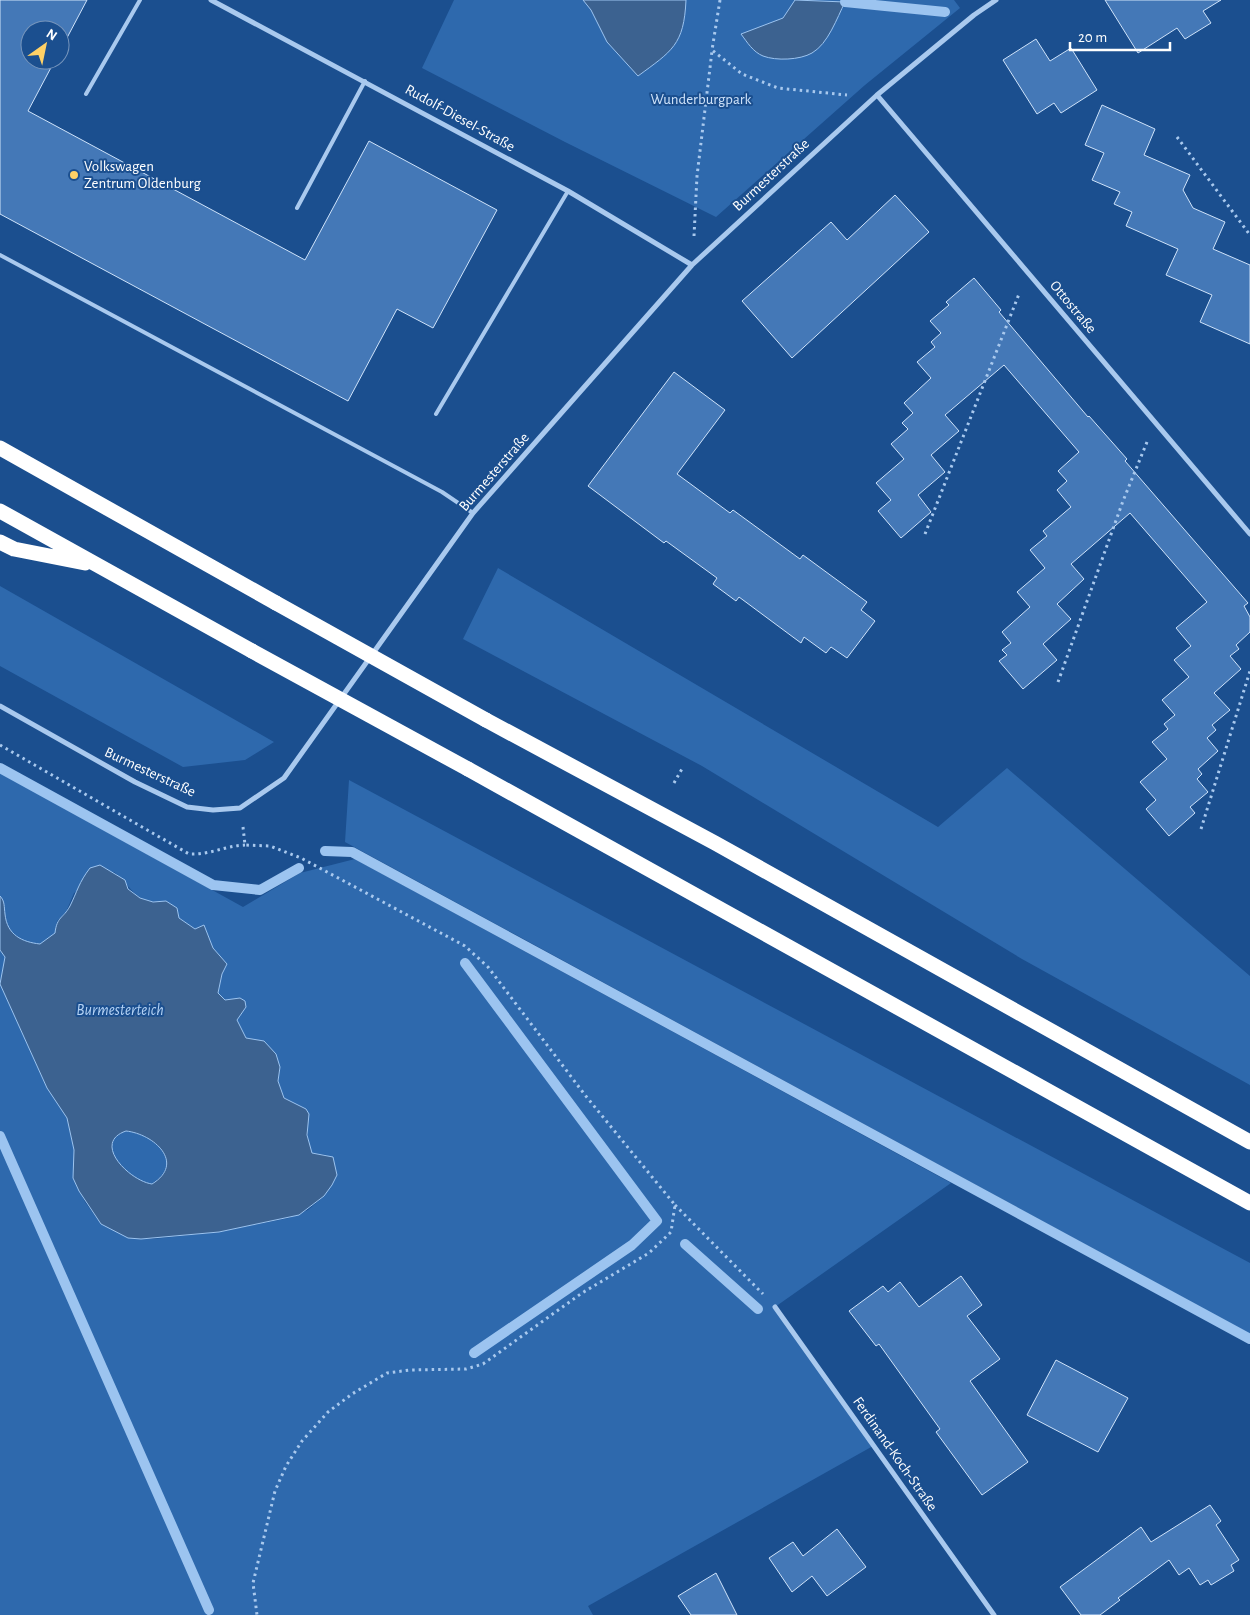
<svg xmlns="http://www.w3.org/2000/svg" width="1250" height="1615" font-family="'Alegreya Sans',sans-serif">
  <rect width="100%" height="100%" fill="#1b4f8f"/>
  <!-- green -->
  <path fill="#2e69ad" d="M 454,0 L 954,0 L 960,8 L 865,85 L 716,217 L 565,142 L 422,68 Z
    M 498,568 L 938,827 L 1007,768 L 1250,976 L 1250,1085 L 1022,959 L 702,766 L 463,639 Z
    M 0,586 L 274,742 L 245,760 L 183,767 L 0,666 Z
    M 0,773 L 243,907 L 300,873 L 355,859 L 951,1183 L 775,1307 L 873,1446 L 588,1606 L 593,1615 L 0,1615 L 0,950 L 5,957 L 0,984 L 47,1088 L 67,1118 L 74,1150 L 73,1178 L 85,1202 L 101,1224 L 141,1239 L 153,1239 L 219,1232 L 289,1218 L 308,1210 L 324,1196 L 337,1175 L 327,1155 L 312,1153 C 305,1138 310,1124 306,1109 L 284,1098 L 278,1081 L 280,1067 L 264,1041 L 246,1038 L 237,1020 L 246,1007 L 240,998 L 225,1000 L 218,993 L 222,974 L 227,964 L 213,948 L 204,925 L 195,929 L 179,918 L 177,908 L 166,901 C 134,905 134,888 114,872 L 74,893 L 66,912 L 57,921 L 55,933 L 40,944 C 22,942 7,935 5,914 C 4,907 5,901 0,896 Z
    M 349,780 L 1250,1263 L 1250,1334 L 345,842 Z
    M 126,1131 C 154,1134 186,1163 151,1184 C 129,1181 92,1143 126,1131 Z"/>
  <!-- water -->
  <path fill="#3c6290" stroke="#9cc4f0" fill-rule="evenodd" d="M 583,0 L 686,0 C 684,45 672,51 638,76 L 607,42 L 591,10 Z
    M 795,0 L 845,2 C 837,18 828,44 812,53 C 800,60 776,61 763,56 C 753,52 747,42 741,34 L 783,18 Z
    M 100,865 L 125,880 L 128,889 L 140,898 L 153,902 L 166,901 L 177,908 L 179,918 L 195,929 L 204,925 L 213,948 L 227,964 L 222,974 L 218,993 L 225,1000 L 240,998 L 245,1001 L 246,1007 L 237,1020 L 246,1038 L 264,1041 L 276,1054 L 280,1067 L 278,1081 L 284,1098 L 306,1109 L 309,1114 L 307,1135 L 312,1153 L 333,1157 L 337,1175 L 332,1185 L 324,1196 L 299,1215 L 219,1232 L 141,1239 L 128,1238 L 101,1224 L 79,1191 L 73,1178 L 74,1150 L 67,1118 L 47,1088 L 0,984 L 5,957 L 0,950 L 0,896 C 5,901 4,907 5,914 C 7,935 22,942 40,944 L 55,933 C 57,916 63,919 70,906 C 77,892 79,882 90,868 ZM 126,1131 C 154,1134 186,1163 152,1184 C 130,1181 91,1143 126,1131 Z"/>
  <g fill="none" stroke-linecap="round" stroke-linejoin="round">
    <!-- stream -->
    <path stroke="#9cc4f0" stroke-width="10" d="M 845,2 L 945,12
      M 0,768 L 213,885 L 260,890 L 299,868
      M 325,851 L 352,852 L 1250,1339
      M 465,963 L 657,1221 L 632,1245 L 474,1353
      M 0,1136 L 209,1610
      M 685,1244 L 758,1309"/>
  </g>
  <!-- building -->
  <path fill="#4478b7" stroke="#cfe3fa" d="M 0,0 L 87,0 L 60,51 L 60,30 L 30,30 L 30,60 L 55,60 L 28,111 L 305,260 L 369,141 L 497,210 L 433,328 L 397,309 L 348,401 L 0,214 Z
    M 1105,0 L 1221,0 L 1203,11 L 1211,23 L 1185,39 L 1177,28 L 1138,53 Z
    M 1036,39 L 1050,61 L 1071,48 L 1097,90 L 1061,113 L 1054,103 L 1037,114 L 1003,60 Z
    M 1102,105 L 1155,129 L 1144,155 L 1190,175 L 1183,190 L 1193,208 L 1225,222 L 1213,249 L 1250,265 L 1250,344 L 1200,322 L 1212,295 L 1166,275 L 1178,249 L 1126,226 L 1132,212 L 1114,204 L 1120,192 L 1092,180 L 1104,153 L 1085,145 Z
    M 895,195 L 929,232 L 792,358 L 742,301 L 831,222 L 847,240 Z
    M 974,278 L 1001,310 L 999,312 L 1088,417 L 1089,416 L 1127,459 L 1125,461 L 1248,603 L 1244,606 L 1250,617 L 1250,632 L 1236,645 L 1239,649 L 1230,656 L 1241,669 L 1214,693 L 1230,710 L 1212,725 L 1216,730 L 1207,738 L 1218,751 L 1198,769 L 1202,774 L 1197,779 L 1208,792 L 1190,807 L 1195,813 L 1169,836 L 1146,809 L 1156,800 L 1140,782 L 1167,759 L 1152,742 L 1168,729 L 1164,724 L 1175,715 L 1162,700 L 1189,677 L 1174,660 L 1191,646 L 1176,628 L 1207,602 L 1130,513 L 1071,564 L 1084,579 L 1057,604 L 1071,619 L 1043,644 L 1057,660 L 1023,689 L 999,661 L 1007,655 L 1002,650 L 1011,643 L 1002,632 L 1030,607 L 1017,592 L 1045,568 L 1030,550 L 1047,536 L 1043,531 L 1071,507 L 1057,490 L 1067,481 L 1058,471 L 1079,452 L 1004,365 L 945,415 L 959,431 L 931,455 L 945,472 L 918,495 L 931,512 L 901,538 L 878,511 L 891,500 L 876,483 L 904,459 L 891,444 L 908,429 L 902,423 L 913,413 L 904,403 L 931,378 L 917,362 L 935,347 L 931,342 L 941,333 L 930,321 L 949,305 L 946,302 Z
    M 674,372 L 725,410 L 677,474 L 730,513 L 733,510 L 800,559 L 803,555 L 867,602 L 861,610 L 875,621 L 847,658 L 831,647 L 826,653 L 804,637 L 801,643 L 739,597 L 736,601 L 713,584 L 717,578 L 666,541 L 664,543 L 588,486 Z
    M 961,1276 L 982,1305 L 967,1316 L 1000,1359 L 970,1381 L 1028,1462 L 982,1495 L 936,1432 L 940,1429 L 879,1344 L 876,1346 L 849,1311 L 883,1286 L 888,1292 L 900,1282 L 919,1307 Z
    M 1056,1360 L 1128,1398 L 1098,1452 L 1027,1415 Z
    M 1210,1505 L 1221,1521 L 1216,1525 L 1239,1560 L 1231,1565 L 1234,1571 L 1211,1585 L 1208,1580 L 1200,1585 L 1189,1568 L 1179,1575 L 1169,1560 L 1118,1598 L 1120,1600 L 1100,1615 L 1081,1615 L 1060,1587 L 1141,1527 L 1151,1542 Z
    M 837,1529 L 866,1567 L 827,1596 L 812,1576 L 792,1592 L 769,1558 L 793,1542 L 803,1556 Z
    M 716,1573 L 737,1615 L 691,1615 L 678,1596 Z"/>
  <g fill="none" stroke-linecap="round" stroke-linejoin="round">
    <!-- path -->
    <path stroke="#a9c9ee" stroke-width="3" stroke-dasharray="2.5 4" stroke-linecap="butt" d="M 720,0 L 712,50 L 742,74 L 778,88 L 847,95
      M 1177,137 L 1250,235
      M 694,236 L 697,176 L 712,51
      M 925,534 L 1019,294
      M 1058,682 L 1123,501 L 1147,442
      M 0,745 L 189,854 C 210,855 224,846 245,845
      M 674,783 L 683,767
      M 243,827 L 245,845 L 270,846 L 301,858 L 465,946 L 488,967 L 585,1095 L 675,1205 L 671,1232 L 649,1253 L 582,1293 L 483,1364 L 466,1369 L 410,1370 L 387,1373 L 352,1394 L 328,1412 L 302,1441 L 286,1466 L 275,1491 L 253,1583 L 257,1615
      M 1201,829 L 1250,671
      M 675,1205 L 763,1294"/>
    <!-- service -->
    <path stroke="#a9c9ee" stroke-width="4" d="M 86,94 L 140,0
      M 297,208 L 365,81
      M 0,255 L 442,492 L 473,513
      M 436,414 L 568,191"/>
    <!-- minor -->
    <path stroke="#a9c9ee" stroke-width="5" d="M 211,0 L 568,191 L 692,265
      M 877,95 L 1250,534
      M 0,706 L 135,782 L 187,807 L 213,810 L 240,808 L 284,778 L 473,513 L 692,265 L 877,95 L 974,15 L 996,0
      M 775,1307 L 994,1615"/>
    <!-- motorway -->
    <path stroke="#fff" stroke-width="15" d="M 0,448 L 276,603
      M 0,511 L 252,651
      M 0,542 L 14,549 L 85,563
      M 486,720 L 715,843 L 1250,1142
      M 468,769 L 1250,1203"/>
    <!-- motorway-bridge -->
    <path stroke="#fff" stroke-width="15" d="M 276,603 L 486,720
      M 252,651 L 468,769"/>
  </g>
  <!-- markers -->
  <circle fill="#ffd166" stroke="#1b4f8f" stroke-width="2" cx="74" cy="175" r="5"/>
  <g text-anchor="middle" dominant-baseline="central" stroke-width="4" stroke-linejoin="round" paint-order="stroke">
    <!-- park labels -->
    <g font-size="15" fill="#cfe3fa" stroke="#1b4f8f">
      <text x="701" y="99">Wunderburgpark</text>
    </g>
    <!-- street labels -->
    <g font-size="15" fill="#fff" stroke="#1b4f8f">
      <text transform="translate(460 118) rotate(29)">Rudolf-Diesel-Straße</text>
      <text transform="translate(771 175) rotate(-43)">Burmesterstraße</text>
      <text transform="translate(1073 307) rotate(50)">Ottostraße</text>
      <text transform="translate(494 472) rotate(-49)">Burmesterstraße</text>
      <text transform="translate(150 772) rotate(25)">Burmesterstraße</text>
      <text transform="translate(895 1454) rotate(55)">Ferdinand-Koch-Straße</text>
    </g>
    <!-- poi labels -->
    <g font-size="15" fill="#fff" stroke="#1b4f8f" text-anchor="start">
      <text x="84" y="166">Volkswagen<tspan x="84" dy="17">Zentrum Oldenburg</tspan></text>
    </g>
    <!-- water labels -->
    <g font-size="16" font-style="italic" fill="#b5d3f5" stroke="#1b4f8f">
      <text x="120" y="1010">Burmesterteich</text>
    </g>
  </g>
  <!-- north arrow -->
  <g transform="translate(45 45) rotate(33)"><circle r="24" fill="#1b4f8f" stroke="#7695bc"/>
  <path d="M0-4L9 19L0 12L-9 19Z" fill="#ffd166"/>
  <text y="-8" font-size="14" font-weight="bold" text-anchor="middle" fill="#ffffff">N</text>
  </g>
  <!-- scale -->
  <path d="M1070 42v8h100v-8" fill="none" stroke="#ffffff" stroke-width="2.5"/>
  <text x="1078" y="42" font-size="15" fill="#ffffff" stroke="#1b4f8f" stroke-width="4" paint-order="stroke">20 m</text>
</svg>
